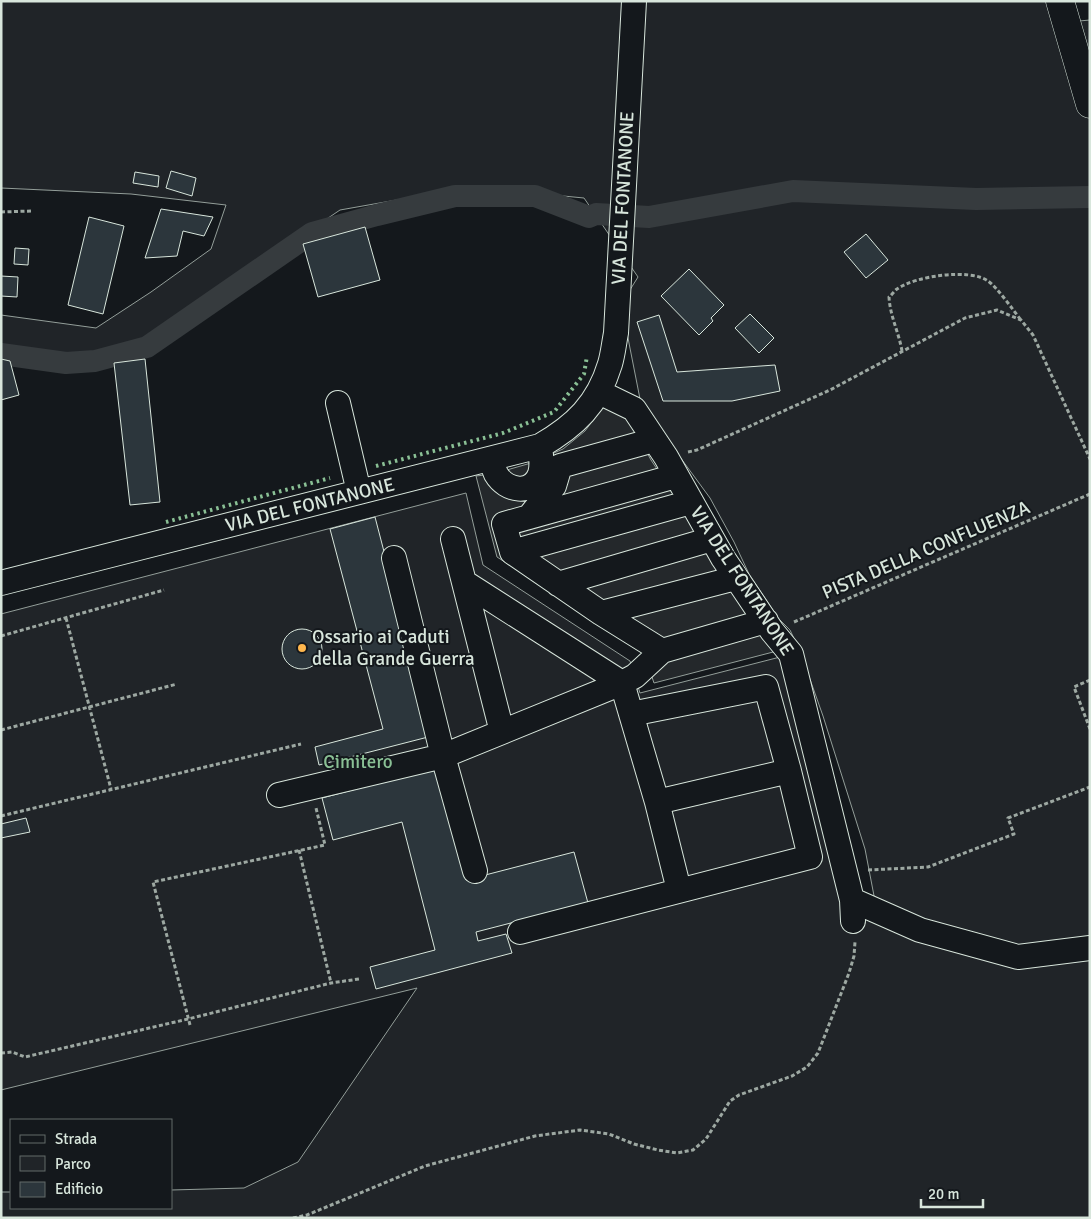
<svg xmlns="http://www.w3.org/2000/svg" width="1091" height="1219" font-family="Signika,sans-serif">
  <rect width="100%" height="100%" fill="#14181c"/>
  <!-- green -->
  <path fill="#202428" stroke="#939e99" d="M 1,1 L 1048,1 L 1057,23 L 1090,20 L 1090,1218 L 1,1218 L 1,1192 L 11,1192 L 11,1208 L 171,1208 L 171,1190 L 244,1188 L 298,1162 L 417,988 L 1,1090 L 1,614 L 466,493 L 483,565 L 630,661 L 640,693 L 784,656 L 839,873 L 875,901 L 865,849 L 823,716 L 800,651 L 790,630 L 779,619 L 749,574 L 734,542 L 710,498 L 641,404 L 627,333 L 628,293 L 638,277 L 584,198 L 470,187 L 340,210 L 140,345 L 67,360 L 1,348 L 1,315 L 96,328 L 151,292 L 211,249 L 226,205 L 131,194 L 1,188 Z"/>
  <!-- parking -->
  <path fill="#24282b" stroke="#939e99" d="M 606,403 L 628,417 L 651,460 L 777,651 L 654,683 L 643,650 L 497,557 L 476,476 L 493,474 L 531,463 L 563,449 L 585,431 Z"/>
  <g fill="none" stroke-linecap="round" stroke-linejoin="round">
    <!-- canal -->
    <path stroke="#363b3e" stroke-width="22" d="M 1,354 L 66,363 L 95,361 L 147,347 L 312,233 L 377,215 L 455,196 L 535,196 L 589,217 L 596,214 L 649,217 L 793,191 L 976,199 L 1090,197"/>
  </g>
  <!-- building -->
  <path fill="#2c363c" stroke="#d8e6dc" d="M 171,171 L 196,178 L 192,196 L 166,188 Z
    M 135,172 L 159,176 L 158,187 L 133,183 Z
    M 161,209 L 213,217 L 204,236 L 183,231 L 177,256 L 145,258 Z
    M 89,217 L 124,226 L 103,314 L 68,305 Z
    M 365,227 L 380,280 L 318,297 L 303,244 Z
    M 866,234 L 888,260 L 866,278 L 844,252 Z
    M 15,248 L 29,249 L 28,265 L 14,264 Z
    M 689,269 L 724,305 L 711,318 L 713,321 L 699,335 L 661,296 Z
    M 1,276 L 18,277 L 17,297 L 1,296 Z
    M 750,314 L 774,338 L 759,353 L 735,328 Z
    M 659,315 L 677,372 L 775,365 L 780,391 L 732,401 L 663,401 L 637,322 Z
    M 1,359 L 10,361 L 19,395 L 1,400 Z
    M 145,359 L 160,502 L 130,505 L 114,363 Z
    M 375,517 L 432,736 L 319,765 L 315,747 L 383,729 L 330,529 Z
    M282 649a20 20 0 1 1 40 0a20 20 0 1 1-40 0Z
    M 436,768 L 466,880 L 574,852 L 588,903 L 476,932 L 478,941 L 506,934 L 512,953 L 376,989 L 370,967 L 435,950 L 402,822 L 333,840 L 322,798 Z
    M 26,818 L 30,832 L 1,838 L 1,824 Z"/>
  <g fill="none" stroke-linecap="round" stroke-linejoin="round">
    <defs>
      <path id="minor" d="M 599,392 L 634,409 L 666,457 L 723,558 L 772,631 L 791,654 L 852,900 L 853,921
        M 338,403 L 359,492
        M 490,459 C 492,464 494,469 496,474 C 506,491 532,496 540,474 C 543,465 541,455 540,446
        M 676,476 L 504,524 L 512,552 L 601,613 L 662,651 L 766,621
        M 529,517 L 554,486 L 560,466 L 654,440
        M 453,539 L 502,732
        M 512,552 L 691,502
        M 394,558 L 443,756 L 475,871
        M 464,582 L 622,683 L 657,802 L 679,890
        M 1,583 L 540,446 C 575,426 598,404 610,364 C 613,354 614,343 616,333 L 634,1
        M 558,584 L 712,539
        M 601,613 L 736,578
        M 279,795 L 443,756 L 622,683 L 635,676 L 662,651
        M 657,802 L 789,771
        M 852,900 L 920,930 L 1018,957 L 1090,948
        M 520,932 L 810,857 L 789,771 L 766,687 L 631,714"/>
      <path id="major" d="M 1060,1 L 1090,104"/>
    </defs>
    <!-- minor casing -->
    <use href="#minor" stroke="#d8e6dc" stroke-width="26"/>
    <!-- major casing -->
    <use href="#major" stroke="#d8e6dc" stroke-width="29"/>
    <!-- path -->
    <path stroke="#9da8a2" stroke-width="3" stroke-dasharray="4 2.5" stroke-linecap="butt" d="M 1,212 L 31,211
      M 902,351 C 899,333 890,316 889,297 C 892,295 894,291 897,289 C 915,276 970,268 988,281 C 997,287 1013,310 1021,320
      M 688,452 L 697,450 L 830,390 L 965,318 L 997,310 L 1021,320 L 1033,335 L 1090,459
      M 66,618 L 111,789
      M 794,622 L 1090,494
      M 1,636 L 164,590
      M 1090,680 L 1074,687 L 1090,729
      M 1,730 L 177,684
      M 1,816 L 301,744
      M 299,850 L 331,983
      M 868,870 L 928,867 L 1014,834 L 1008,818 L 1090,787
      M 190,1025 L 153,882 L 325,845 L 316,808
      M 1,1053 L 12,1052 L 25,1057 L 188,1019 L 331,983 L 359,979
      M 293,1218 L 307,1215 L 425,1166 L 535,1136 L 580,1130 L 609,1134 L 634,1144 L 658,1150 L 677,1153 L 693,1150 L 706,1139 L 730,1101 L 739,1095 L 792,1076 L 807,1067 L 818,1053 L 849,973 L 854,956 L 855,942"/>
    <!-- minor -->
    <use href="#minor" stroke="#14181c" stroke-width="24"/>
    <!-- major -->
    <use href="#major" stroke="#14181c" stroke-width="28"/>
    <!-- hedge -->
    <path stroke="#8ac095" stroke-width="4" stroke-dasharray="2.5 4" stroke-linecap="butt" d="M 376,466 L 503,433 L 554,412 L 584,374 L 587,356
      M 166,522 L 330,478"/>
  </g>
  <!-- markers -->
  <circle fill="#ffb74d" stroke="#14181c" stroke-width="2" cx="302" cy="648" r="5"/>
  <g text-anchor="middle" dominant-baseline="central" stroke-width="4" stroke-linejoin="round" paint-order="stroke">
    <!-- street labels -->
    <g font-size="19" fill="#d8e6dc" stroke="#14181c">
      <text transform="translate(623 198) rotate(-87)">VIA DEL FONTANONE</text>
      <text transform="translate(310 505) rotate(-14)">VIA DEL FONTANONE</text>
      <text transform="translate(926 550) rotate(-23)">PISTA DELLA CONFLUENZA</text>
      <text transform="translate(742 581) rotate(57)">VIA DEL FONTANONE</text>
    </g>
    <!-- poi labels -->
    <g font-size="19" fill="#d8e6dc" stroke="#14181c" text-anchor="start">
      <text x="312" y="637">Ossario ai Caduti<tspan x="312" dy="22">della Grande Guerra</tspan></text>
    </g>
    <!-- park labels -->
    <g font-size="19" fill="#8ac095" stroke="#14181c">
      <text x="358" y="762">Cimitero</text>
    </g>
  </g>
  <!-- border -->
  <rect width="1091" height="1219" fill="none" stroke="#d8e6dc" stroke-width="5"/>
  <!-- legend -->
  <rect x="10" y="1119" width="162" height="90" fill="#14181c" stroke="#626a69"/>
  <rect x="20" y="1135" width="25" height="8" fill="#14181c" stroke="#626a69"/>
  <text x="55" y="1144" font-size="15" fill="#d8e6dc">Strada</text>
  <rect x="20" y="1156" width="25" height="15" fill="#202428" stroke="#626a69"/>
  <text x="55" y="1169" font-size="15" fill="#d8e6dc">Parco</text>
  <rect x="20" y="1182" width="25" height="15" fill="#2c363c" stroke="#626a69"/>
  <text x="55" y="1194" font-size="15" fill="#d8e6dc">Edificio</text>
  <!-- scale -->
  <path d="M921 1199v8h62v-8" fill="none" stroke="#d8e6dc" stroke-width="2.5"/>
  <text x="928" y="1199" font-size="15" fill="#d8e6dc" stroke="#14181c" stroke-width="4" paint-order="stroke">20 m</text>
</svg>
